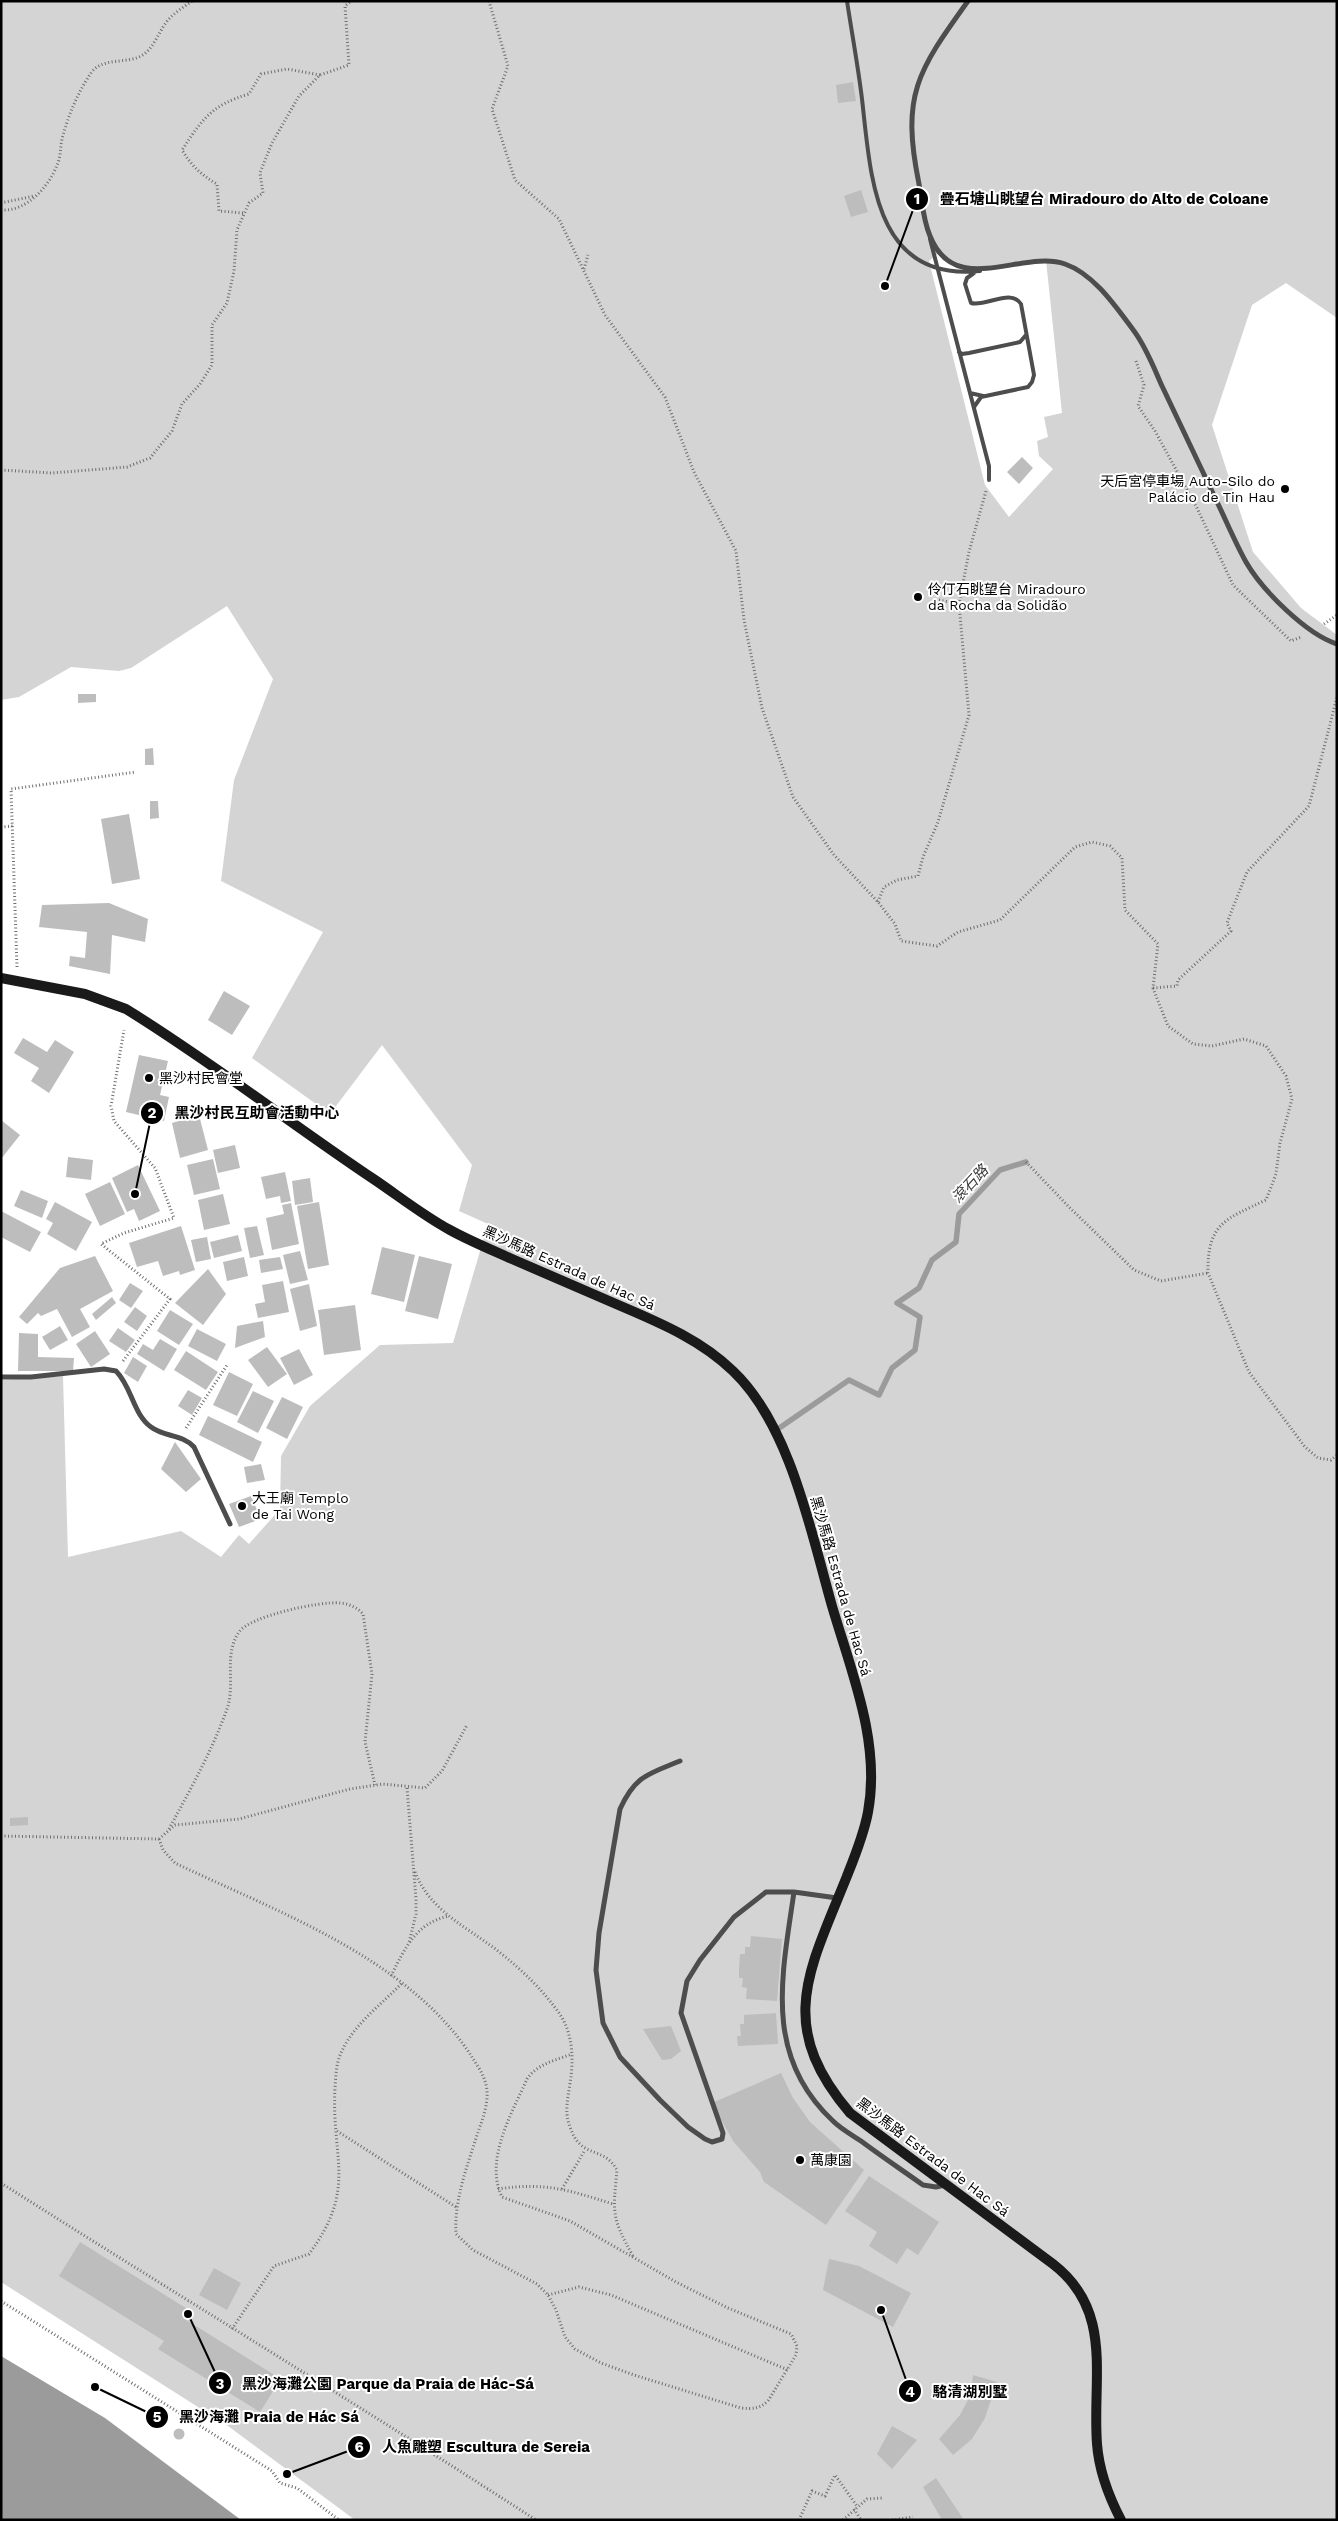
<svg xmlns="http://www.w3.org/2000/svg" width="1338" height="2521" font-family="'Work Sans','Noto Sans SC',sans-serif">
  <rect width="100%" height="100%" fill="#fff"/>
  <!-- green -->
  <path fill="#d4d4d4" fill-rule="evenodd" d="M 1,1 L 1337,1 L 1337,318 L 1286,283 L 1252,305 L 1212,425 L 1253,552 L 1301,608 L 1337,635 L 1337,2520 L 355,2520 L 228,2426 L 1,2282 L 1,1380 L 63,1376 L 68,1557 L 181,1531 L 221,1557 L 239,1535 L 249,1544 L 280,1509 L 281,1456 L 310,1406 L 380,1345 L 453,1343 L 488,1224 L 459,1211 L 472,1165 L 382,1045 L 330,1114 L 252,1058 L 323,932 L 221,881 L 234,780 L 273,679 L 227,606 L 131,668 L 119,671 L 71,667 L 19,697 L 1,700 ZM 940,252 C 972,278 1008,266 1046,260 L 1062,413 L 1044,417 L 1048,437 L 1037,441 L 1039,456 L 1053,469 L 1009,517 L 985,485 L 929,261 Z"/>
  <!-- water -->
  <path fill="#9b9b9b" d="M 1,2356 L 105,2418 L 241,2520 L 1,2520 Z"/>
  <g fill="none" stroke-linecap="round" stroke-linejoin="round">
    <!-- stream -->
    <path stroke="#9b9b9b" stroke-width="5.5" d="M 775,1431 L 849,1380 L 879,1395 L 892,1368 L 915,1350 L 920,1317 L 897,1303 L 919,1288 L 932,1260 L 956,1242 L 959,1214 L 1000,1170 L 1026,1162"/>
  </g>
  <!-- building -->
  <path fill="#bdbdbd" d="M 853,82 L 856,101 L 838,103 L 836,85 Z
    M 861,190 L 868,212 L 851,217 L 844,196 Z
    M 1022,457 L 1033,468 L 1019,484 L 1007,472 Z
    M 78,694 L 96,694 L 96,702 L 78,703 Z
    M 153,748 L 154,765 L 145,765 L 145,749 Z
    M 150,801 L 158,801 L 159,818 L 150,819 Z
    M 129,814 L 140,879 L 112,884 L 101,819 Z
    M 109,903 L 148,919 L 145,942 L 112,935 L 110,974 L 69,966 L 70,956 L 85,958 L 87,932 L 39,927 L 42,905 Z
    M 224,991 L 250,1006 L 232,1035 L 208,1020 Z
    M 23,1038 L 47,1052 L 55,1040 L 74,1052 L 49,1093 L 31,1081 L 39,1068 L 14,1053 Z
    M 139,1055 L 168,1061 L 160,1095 L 169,1097 L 164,1121 L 126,1112 Z
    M 199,1115 L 208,1150 L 180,1158 L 172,1123 Z
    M 1,1120 L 20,1135 L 1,1159 Z
    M 235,1145 L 240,1168 L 218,1173 L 213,1150 Z
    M 68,1157 L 93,1160 L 91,1180 L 66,1177 Z
    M 213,1159 L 220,1189 L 194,1195 L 187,1165 Z
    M 138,1165 L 160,1211 L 139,1221 L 134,1209 L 127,1212 L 112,1178 Z
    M 285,1172 L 291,1201 L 281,1203 L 280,1196 L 266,1199 L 261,1177 Z
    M 310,1178 L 313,1202 L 295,1205 L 292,1181 Z
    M 110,1182 L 125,1214 L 100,1226 L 85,1194 Z
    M 21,1190 L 48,1201 L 42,1218 L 14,1206 Z
    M 223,1194 L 230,1224 L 204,1230 L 198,1200 Z
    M 55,1202 L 92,1222 L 76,1251 L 47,1234 L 53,1223 L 46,1219 Z
    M 319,1202 L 329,1265 L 308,1269 L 297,1206 Z
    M 291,1203 L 299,1244 L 272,1250 L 266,1218 L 284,1214 L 282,1205 Z
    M 1,1211 L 41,1232 L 30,1252 L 1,1237 Z
    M 181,1226 L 195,1270 L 180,1275 L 179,1271 L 163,1276 L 158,1261 L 137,1267 L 129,1243 Z
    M 257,1226 L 264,1255 L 250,1258 L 244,1228 Z
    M 238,1235 L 242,1251 L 214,1258 L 210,1242 Z
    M 207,1237 L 211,1259 L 196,1262 L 191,1240 Z
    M 382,1247 L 415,1255 L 404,1302 L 371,1294 Z
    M 300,1251 L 308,1280 L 290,1284 L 283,1255 Z
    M 95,1256 L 113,1291 L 80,1309 L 90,1327 L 72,1337 L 57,1309 L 41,1316 L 38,1313 L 27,1324 L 19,1317 L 60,1268 Z
    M 419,1256 L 452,1264 L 438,1319 L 405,1311 Z
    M 244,1257 L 248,1276 L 227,1281 L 223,1262 Z
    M 280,1257 L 283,1269 L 261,1273 L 259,1260 Z
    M 208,1269 L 226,1294 L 203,1325 L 175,1303 Z
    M 283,1281 L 289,1312 L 258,1318 L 255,1304 L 265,1302 L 262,1285 Z
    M 130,1283 L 143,1291 L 131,1308 L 119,1300 Z
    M 309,1284 L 317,1326 L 300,1331 L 290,1289 Z
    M 112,1297 L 116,1303 L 96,1320 L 92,1314 Z
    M 355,1305 L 361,1350 L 324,1355 L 318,1310 Z
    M 135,1307 L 147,1316 L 137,1331 L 124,1322 Z
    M 170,1310 L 193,1324 L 179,1345 L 157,1331 Z
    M 263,1321 L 265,1337 L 235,1348 L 237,1326 Z
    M 60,1326 L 68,1340 L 50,1350 L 42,1337 Z
    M 118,1328 L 135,1340 L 126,1352 L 109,1341 Z
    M 197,1329 L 226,1344 L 217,1361 L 188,1346 Z
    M 95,1331 L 110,1354 L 91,1367 L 76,1344 Z
    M 19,1333 L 38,1334 L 38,1357 L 74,1358 L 73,1371 L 18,1371 Z
    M 160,1339 L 177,1349 L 164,1371 L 137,1354 L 143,1344 L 153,1350 Z
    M 267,1347 L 287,1374 L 268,1387 L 248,1360 Z
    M 299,1349 L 313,1375 L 294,1385 L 280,1358 Z
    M 186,1351 L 218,1372 L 206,1390 L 174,1370 Z
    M 133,1357 L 147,1366 L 138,1382 L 124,1373 Z
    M 229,1372 L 253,1384 L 237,1416 L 213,1405 Z
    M 188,1390 L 202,1398 L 192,1415 L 178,1406 Z
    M 253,1391 L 274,1401 L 258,1433 L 237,1422 Z
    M 282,1397 L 303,1407 L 287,1439 L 266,1428 Z
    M 208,1416 L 262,1442 L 253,1462 L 199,1435 Z
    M 175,1442 L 201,1479 L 186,1492 L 161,1469 Z
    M 261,1464 L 265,1480 L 247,1483 L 244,1467 Z
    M 251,1496 L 261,1519 L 239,1527 L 229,1504 Z
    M 28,1817 L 28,1825 L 10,1826 L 10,1818 Z
    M 751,1936 L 782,1939 L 777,2001 L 746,1999 L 747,1988 L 742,1987 L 743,1978 L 739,1978 L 739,1968 L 740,1954 L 745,1954 L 745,1947 L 750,1947 Z
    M 776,2013 L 778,2044 L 738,2046 L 737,2036 L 741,2036 L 740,2024 L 744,2024 L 744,2015 Z
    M 671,2026 L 681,2051 L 671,2059 L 662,2060 L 643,2029 Z
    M 781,2073 L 793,2098 L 810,2122 L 864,2170 L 826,2225 L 764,2182 L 760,2172 L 733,2141 L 712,2103 Z
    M 869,2176 L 939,2222 L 918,2255 L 907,2248 L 897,2264 L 869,2246 L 877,2232 L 845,2211 Z
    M 80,2242 L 189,2310 L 183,2318 L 281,2379 L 260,2412 L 158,2349 L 164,2341 L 59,2276 Z
    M 829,2259 L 859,2266 L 911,2293 L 893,2327 L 823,2290 Z
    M 214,2268 L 241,2283 L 227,2310 L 199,2295 Z
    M 973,2375 L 997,2382 L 985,2418 L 972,2439 L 953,2455 L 939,2439 L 960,2415 L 971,2394 Z
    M 892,2426 L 917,2440 L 892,2469 L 877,2454 Z
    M173.5 2434a5.5 5.5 0 1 1 11 0a5.5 5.5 0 1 1-11 0Z
    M 936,2478 L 964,2520 L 942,2520 L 923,2487 Z"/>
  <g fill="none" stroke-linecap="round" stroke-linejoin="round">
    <!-- path -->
    <path stroke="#6f6f6f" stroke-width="3" stroke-dasharray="1 2.5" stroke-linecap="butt" d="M 489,1 L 508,66 L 492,109 L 515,180 L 559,219 L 605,315 L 665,397 L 694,472 L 736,551 L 744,620 L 762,708 L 793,797 L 834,855 L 878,902 L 895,924 L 901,941 L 937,946 L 958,932 L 1000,920 L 1075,847 L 1092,842 L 1110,846 L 1122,858 L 1125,910 L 1158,944 L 1153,988 L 1168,1026 L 1193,1044 L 1212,1046 L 1244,1039 L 1266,1046 L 1286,1076 L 1292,1099 L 1280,1143 L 1276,1174 L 1266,1200 C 1226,1219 1207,1223 1208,1273 L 1249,1372 L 1305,1447 L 1318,1458 L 1331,1460 L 1337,1455
      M 1,203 L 34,196
      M 1,210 C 26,212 49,187 57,165 C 61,157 60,148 62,139 C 68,116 78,92 91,73 C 102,57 126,64 141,56 C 155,49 159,28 171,17 C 177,11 185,6 192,1
      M 243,213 L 219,211 L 217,184 C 201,175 191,165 182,150 C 203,118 212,105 249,94 L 261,74 L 287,69 L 320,75
      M 584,269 L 588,255
      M 1136,361 L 1144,385 L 1138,406 L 1155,431 L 1197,508 L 1233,585 L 1291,641 L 1301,637
      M 1,470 L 52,473 L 127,467 L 150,458 L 172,431 L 182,404 L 200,384 L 212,365 L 212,325 L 227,303 L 234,271 L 237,230 L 249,203 L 263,193 L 260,173 L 272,143 L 299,96 L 320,75 L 349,65 L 345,6 L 351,1
      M 939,600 L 959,604
      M 1324,624 L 1337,615
      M 1,827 L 13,826
      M 878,902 L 884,887 L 897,880 L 918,876 L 923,857 L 938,822 L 969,715 L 959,604 L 969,552 L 986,491
      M 17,967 L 11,789 L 136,772
      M 1153,988 L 1177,986 L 1178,980 L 1231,931 L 1227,923 L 1247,872 L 1309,806 L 1337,697
      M 1026,1162 L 1069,1207 L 1134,1270 L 1161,1281 L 1208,1273
      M 123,1361 L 170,1299 L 101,1244 L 124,1233 L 174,1218 L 155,1168 L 114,1121 L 111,1106 L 124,1030
      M 186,1428 L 227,1365
      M 407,1788 L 416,1899 L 416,1914 L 409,1943
      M 169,1829 C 190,1790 212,1751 227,1709 C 236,1683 223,1656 239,1632 C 250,1616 320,1601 340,1603 C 349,1604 357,1607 363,1614 L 372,1674 L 365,1742 L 375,1785
      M 1,1836 L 159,1839
      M 159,1839 L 163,1850 L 175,1863 C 275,1911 406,1957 470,2054 C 477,2065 486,2077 487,2091 C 488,2106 482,2121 477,2135 C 467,2167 454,2200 456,2234 L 473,2250 L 537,2284 L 548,2295 L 556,2310 L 565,2337 L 575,2349 L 601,2363 L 634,2375 L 741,2408 C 753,2409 759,2409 768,2401 L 796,2355 L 797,2346 L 791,2334 L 728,2308 L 676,2282 L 570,2221 L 502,2197 C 484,2160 512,2113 527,2079 C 537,2064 556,2060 572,2054
      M 159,1839 L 175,1825 L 239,1819 L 350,1789 L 383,1784 L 425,1788 L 442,1771 L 467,1725
      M 415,1872 C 430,1911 467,1927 498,1951 C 522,1970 542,1989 559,2013 C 573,2033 574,2060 570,2083 C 568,2099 564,2111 570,2127 C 581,2160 603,2145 617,2170 C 613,2213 611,2217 633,2256
      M 391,1976 C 405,1948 416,1923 449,1916
      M 337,2131 L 456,2207
      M 1,2183 C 179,2296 359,2405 536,2520
      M 498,2189 C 545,2182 569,2190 613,2204
      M 562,2189 L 585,2150
      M 548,2295 L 579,2287 L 611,2295 L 788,2370
      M 1,2301 L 272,2471 L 280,2483 L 297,2488 L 339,2520
      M 232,2329 L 274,2266 L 309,2254 C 358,2188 331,2159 335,2088 C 336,2075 336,2062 342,2051 C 354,2024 382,2004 402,1983
      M 854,2509 L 861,2520
      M 799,2520 L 812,2491 L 825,2496 L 835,2475 L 857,2506
      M 843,2520 L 867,2499 L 883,2498
      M 892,2520 L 913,2517"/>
    <!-- service -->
    <path stroke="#4d4d4d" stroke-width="4" d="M 847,1 C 852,34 858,66 862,99 C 871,177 874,282 980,271
      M 930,239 L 989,466 L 989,480
      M 959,352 L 962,354 L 969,353 L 1020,342 L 1026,335
      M 970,393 L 983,396
      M 974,407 L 981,397 L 1028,387 L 1032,382 L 1034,375 L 1021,304 C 1011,288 986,307 971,303 L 965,284 L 967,278 L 974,273"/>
    <!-- minor -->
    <path stroke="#4d4d4d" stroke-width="5" d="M 968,1 C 917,72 901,95 919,184 C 922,201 923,220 930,236 C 955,299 1022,249 1065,264 C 1094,274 1116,307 1134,331 C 1146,347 1154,368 1162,386 C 1181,426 1200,466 1219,506 C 1228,525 1236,544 1246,562 C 1262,590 1306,634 1337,644
      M 1,1377 L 31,1377 L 104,1369 L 116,1371 C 132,1387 133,1414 151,1427 C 164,1437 182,1434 194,1447 L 230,1524
      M 680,1761 C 648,1774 635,1776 620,1809 L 599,1933 L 596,1970 L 603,2023 L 620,2057 L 660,2100 L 688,2127 L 705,2139 L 712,2142 L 722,2139 L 723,2133 L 681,2013 L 687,1981 L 700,1960 L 734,1917 L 766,1892 L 794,1892 L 837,1898
      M 794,1892 C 782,1976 763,2056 833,2121 C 841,2129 852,2135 861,2141 C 881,2156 902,2170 923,2185 L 936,2187 L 945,2185"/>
    <!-- secondary -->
    <path stroke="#1a1a1a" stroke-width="10" d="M 1,978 L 85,994 L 126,1009 C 212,1062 291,1124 375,1180 C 400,1197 424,1216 450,1230 C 470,1241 492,1250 512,1259 C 549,1275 586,1291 623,1307 C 663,1324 702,1341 733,1371 C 790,1425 811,1532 832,1606 C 851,1671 881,1742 868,1812 C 864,1834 855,1856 847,1876 C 809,1971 775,2025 850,2113 L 1053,2264 C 1114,2311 1092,2377 1097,2444 C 1099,2471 1109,2497 1121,2520"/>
  </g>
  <!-- markers -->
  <g fill="#000" stroke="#fff" stroke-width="2">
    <circle cx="1285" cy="489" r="5"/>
    <circle cx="918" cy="597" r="5"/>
    <circle cx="149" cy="1078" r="5"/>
    <circle cx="242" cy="1506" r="5"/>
    <circle cx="800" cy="2160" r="5"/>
  </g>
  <g text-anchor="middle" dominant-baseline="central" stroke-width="4" stroke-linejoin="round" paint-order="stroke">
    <!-- poi labels -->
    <g font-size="14" fill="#000" stroke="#fff" text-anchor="start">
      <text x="1275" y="481" text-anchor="end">天后宮停車場 Auto-Silo do<tspan x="1275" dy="16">Palácio de Tin Hau</tspan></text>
      <text x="928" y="589">伶仃石眺望台 Miradouro<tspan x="928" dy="16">da Rocha da Solidão</tspan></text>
      <text x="159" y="1078">黑沙村民會堂</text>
      <text x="252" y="1498">大王廟 Templo<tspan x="252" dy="16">de Tai Wong</tspan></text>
      <text x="810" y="2160">萬康園</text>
    </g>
    <!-- street labels -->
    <g font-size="14" fill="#000" stroke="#fff">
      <text transform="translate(569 1268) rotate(24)">黑沙馬路 Estrada de Hac Sá</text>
      <text transform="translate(841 1586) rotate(74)">黑沙馬路 Estrada de Hac Sá</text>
      <text transform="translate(933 2157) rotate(37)">黑沙馬路 Estrada de Hac Sá</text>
    </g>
    <!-- water labels -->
    <g font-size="15" font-style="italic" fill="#3c3c3c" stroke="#fff">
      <text transform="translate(970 1184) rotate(-47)">滾石路</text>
    </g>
  </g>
  <!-- callouts -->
  <path fill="none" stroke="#000" stroke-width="2" d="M885 286L917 199M135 1194L152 1113M188 2314L220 2383M881 2310L910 2391M95 2387L157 2417M287 2474L359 2447"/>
  <g fill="#000" stroke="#fff" stroke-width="2">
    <circle cx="885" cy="286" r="5"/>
    <circle cx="135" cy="1194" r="5"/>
    <circle cx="188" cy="2314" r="5"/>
    <circle cx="881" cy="2310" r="5"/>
    <circle cx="95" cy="2387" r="5"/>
    <circle cx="287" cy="2474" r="5"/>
    <circle cx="917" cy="199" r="12"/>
    <circle cx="152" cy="1113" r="12"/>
    <circle cx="220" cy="2383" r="12"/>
    <circle cx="910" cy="2391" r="12"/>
    <circle cx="157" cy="2417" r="12"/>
    <circle cx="359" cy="2447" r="12"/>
  </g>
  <g font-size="15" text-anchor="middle" font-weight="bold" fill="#fff">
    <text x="917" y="204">1</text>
    <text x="152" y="1118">2</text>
    <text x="220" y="2389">3</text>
    <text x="910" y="2397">4</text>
    <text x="157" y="2422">5</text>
    <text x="359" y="2452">6</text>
  </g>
  <g font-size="15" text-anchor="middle" font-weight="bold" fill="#000" stroke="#fff" stroke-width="4" stroke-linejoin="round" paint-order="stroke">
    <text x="1104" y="204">疊石塘山眺望台 Miradouro do Alto de Coloane</text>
    <text x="257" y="1118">黑沙村民互助會活動中心</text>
    <text x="388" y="2389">黑沙海灘公園 Parque da Praia de Hác-Sá</text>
    <text x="970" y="2397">駱清湖別墅</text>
    <text x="269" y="2422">黑沙海灘 Praia de Hác Sá</text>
    <text x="486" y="2452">人魚雕塑 Escultura de Sereia</text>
  </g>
  <!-- border -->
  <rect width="1338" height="2521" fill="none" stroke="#000000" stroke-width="5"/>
</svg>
